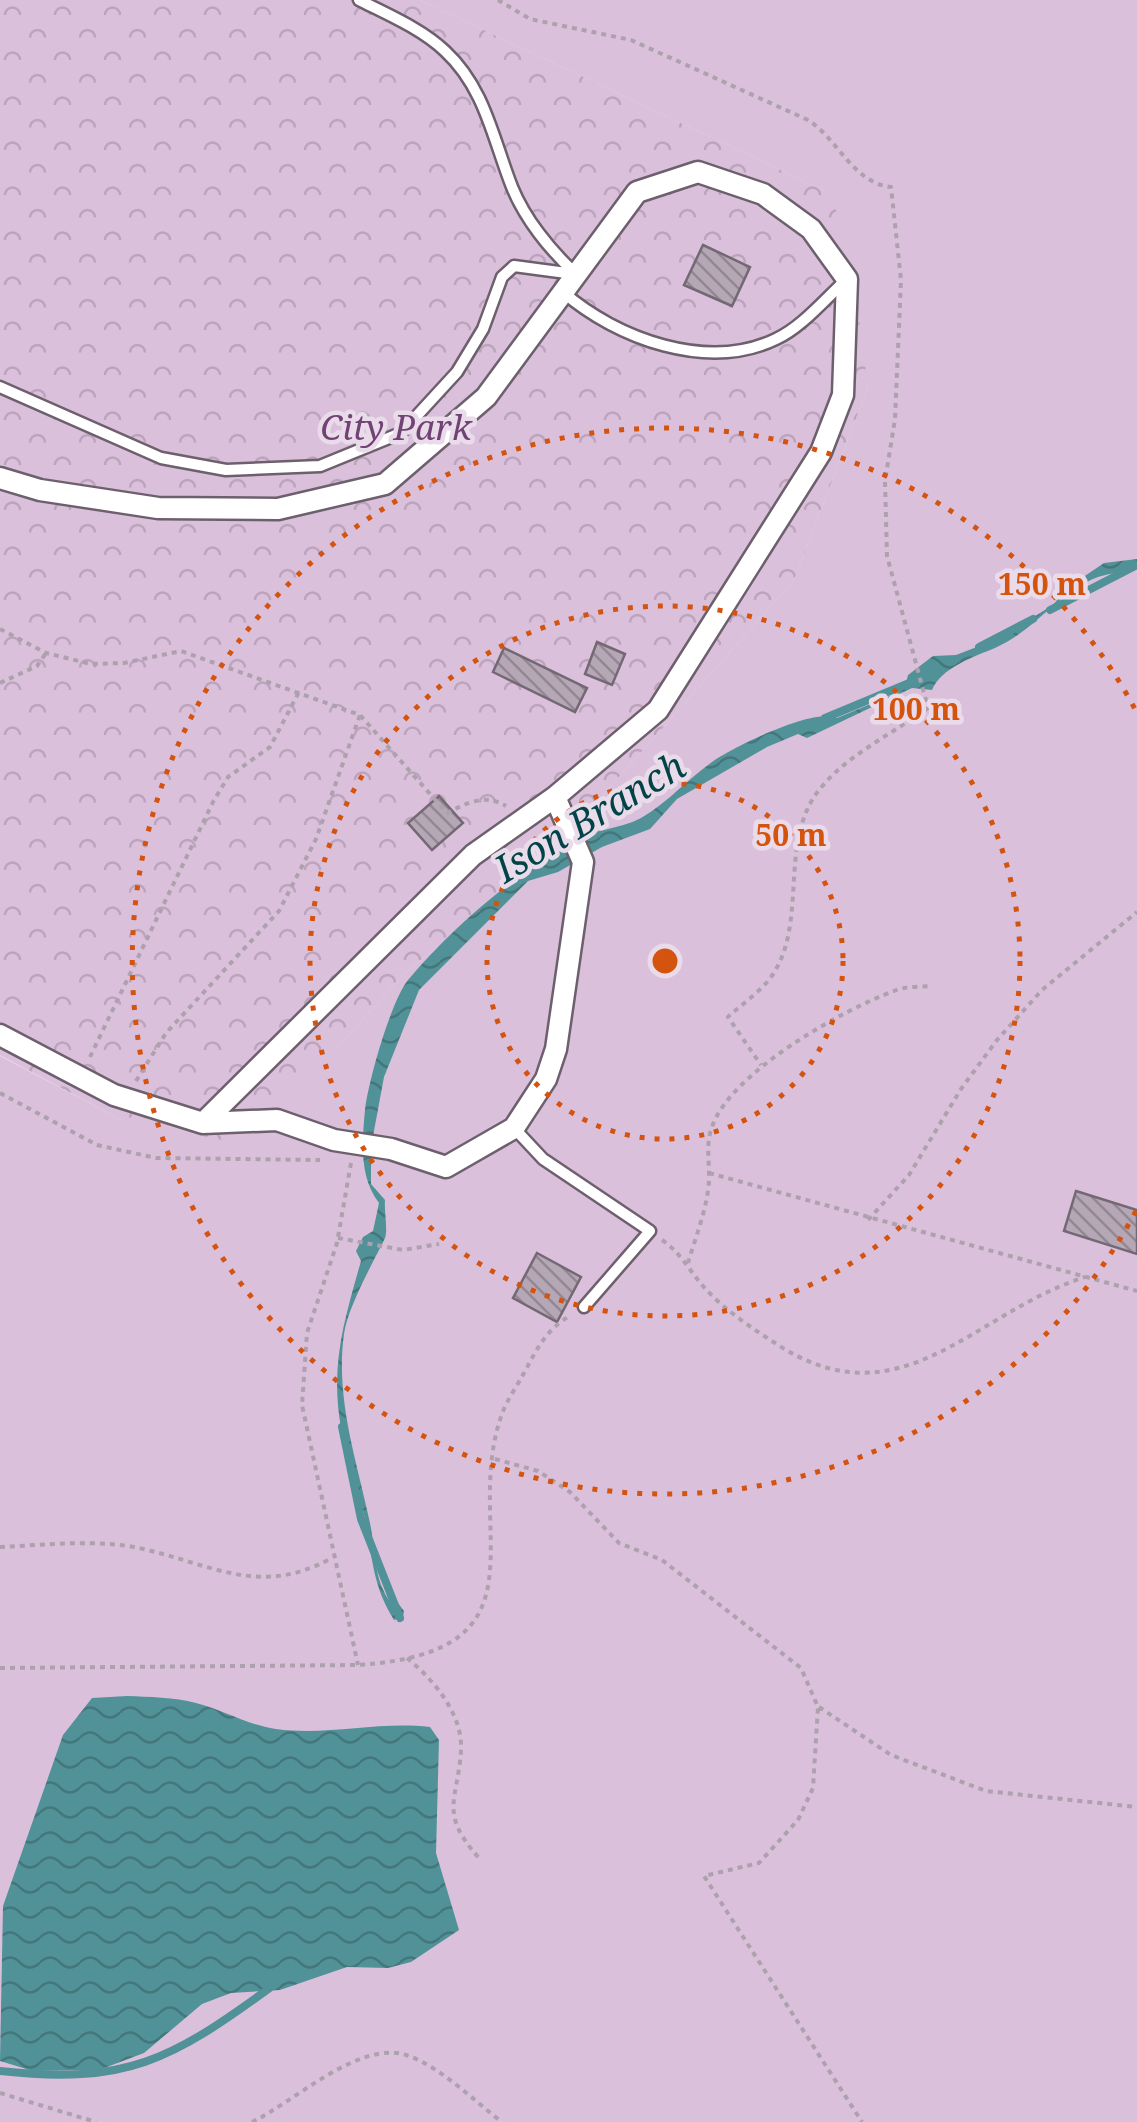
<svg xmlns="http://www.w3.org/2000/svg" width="1137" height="2122" font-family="'Noto Serif',serif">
  <defs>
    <pattern id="park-crowns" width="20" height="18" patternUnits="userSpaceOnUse" patternTransform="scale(2.5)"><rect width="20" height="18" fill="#dbc0dc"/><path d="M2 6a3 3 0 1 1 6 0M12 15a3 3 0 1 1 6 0" fill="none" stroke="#bca5bc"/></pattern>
    <pattern id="water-waves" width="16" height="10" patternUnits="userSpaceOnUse" patternTransform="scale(2.5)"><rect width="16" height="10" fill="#519299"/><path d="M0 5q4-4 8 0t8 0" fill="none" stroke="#43777c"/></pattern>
    <pattern id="building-back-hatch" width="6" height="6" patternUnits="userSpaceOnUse" patternTransform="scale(2.5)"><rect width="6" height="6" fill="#b5a7b5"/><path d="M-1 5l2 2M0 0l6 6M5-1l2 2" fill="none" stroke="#938793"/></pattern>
  </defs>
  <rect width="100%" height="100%" fill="#e9dbe9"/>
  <!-- grass -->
  <path fill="#dbc0dc" d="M 420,0 L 1137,0 L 1137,2122 L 0,2122 L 0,1056 L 121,1120 L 338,1047 L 404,974 L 546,859 L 794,580 L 868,387 L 827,192 Z"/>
  <!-- park -->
  <path fill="url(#park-crowns)" d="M 0,0 L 420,0 L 827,192 L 848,235 L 868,387 L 794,580 L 546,859 L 404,974 L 338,1047 L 237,1143 L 121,1120 L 0,1055 Z"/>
  <!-- water -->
  <path fill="url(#water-waves)" d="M 1137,559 L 1137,569 C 1124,572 1110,573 1098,577 C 1060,591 1033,632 995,648 C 973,657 941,668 932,690 L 912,688 L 807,738 L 798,734 L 767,747 L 677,799 L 650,829 L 602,847 L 558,872 L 528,881 L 419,990 L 384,1077 L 371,1147 L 371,1184 L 385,1200 C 384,1211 388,1230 385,1238 C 374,1261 348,1306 344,1334 C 335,1399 357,1461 370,1523 C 376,1552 373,1579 391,1603 L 395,1599 L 404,1611 L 403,1617 L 394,1620 C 370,1581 373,1553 363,1510 C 357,1483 345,1456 341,1428 C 330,1365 344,1321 361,1261 L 356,1251 L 363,1237 L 373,1231 L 379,1203 C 359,1177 362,1142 365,1110 C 368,1082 391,1001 408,980 C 437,945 476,909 513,881 C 532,867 552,857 569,844 C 589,829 619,830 641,818 C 667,803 688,779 712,762 C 733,747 815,707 837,718 L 897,693 L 905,687 L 908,675 L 933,656 L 956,655 L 1000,638 L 1053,605 L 1067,588 L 1104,563 Z
    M 127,1696 C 149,1697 174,1697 196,1703 C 224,1710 247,1725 276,1729 C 328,1736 378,1721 430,1727 L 439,1740 L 436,1853 L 459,1930 L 411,1962 L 388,1968 L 347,1967 L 280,1990 L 231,1993 L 202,2004 L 144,2053 L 99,2070 L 33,2071 L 0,2061 L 3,1906 L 63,1735 L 92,1698 Z"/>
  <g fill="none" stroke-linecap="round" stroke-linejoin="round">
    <!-- stream -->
    <path stroke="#519299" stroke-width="8" d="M 1050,610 L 1137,565
      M 979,647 L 1033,619
      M 825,718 L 914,681
      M 342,1427 L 361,1519 L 400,1618
      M 0,2071 C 127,2085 171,2060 271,1987"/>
  </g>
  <!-- building -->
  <path fill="url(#building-back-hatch)" stroke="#746874" stroke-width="2.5" d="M 703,245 L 750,267 L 732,306 L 684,285 Z
    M 597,642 L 625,654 L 612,685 L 585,674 Z
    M 504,648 L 587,688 L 575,712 L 493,672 Z
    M 439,796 L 463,823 L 432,850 L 408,823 Z
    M 1076,1191 L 1137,1210 L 1137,1254 L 1064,1231 Z
    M 537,1253 L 581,1277 L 557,1322 L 513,1298 Z"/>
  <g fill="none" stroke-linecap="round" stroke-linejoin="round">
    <defs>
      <path id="service" d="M 359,0 C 387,14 422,29 445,51 C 485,88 493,139 512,187 C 525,219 550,250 575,273
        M 563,292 C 617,339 708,372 776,339 C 802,327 825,299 846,280
        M 0,387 L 161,458 L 226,470 L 320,466 L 401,433 L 457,372 L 483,329 L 502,277 L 514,266 L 574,274
        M 514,1128 L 543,1159 L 650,1231 L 584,1307"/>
      <path id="minor" d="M 0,478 L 40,490 L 158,508 L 278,509 L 385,484 L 486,397 L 637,192 L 698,172 L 763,194 L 811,229 L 847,279 L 843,395 L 821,452 L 658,710 L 555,797 L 473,855 L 203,1123
        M 0,1035 L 114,1095 L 203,1123 L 277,1120 L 334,1140 L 391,1149 L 446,1167 L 514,1128 L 546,1079 L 556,1049 L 583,862 L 555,797"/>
    </defs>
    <!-- service casing -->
    <use href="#service" stroke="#6d606d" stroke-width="15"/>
    <!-- minor casing -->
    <use href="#minor" stroke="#6d606d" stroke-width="25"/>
    <!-- path -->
    <path stroke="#aca1ac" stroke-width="4" stroke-dasharray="5 5" stroke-linecap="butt" d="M 498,0 L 530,19 L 631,40 L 808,120 C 838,139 853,183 891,187 L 901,280 L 895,419 L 885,481 L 887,556 L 928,708 C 891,735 840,758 814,797 C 779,852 809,930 768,981 C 757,994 741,1005 728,1017 L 761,1065
      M 0,629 L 46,653 L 91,664 L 124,663 L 181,651 L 360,715 L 447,813 C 467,803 485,793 506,806
      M 0,683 L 37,666 L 46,653
      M 90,1057 L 213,802 L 228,777 L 270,747 L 299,692
      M 136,1081 L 166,1033 L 279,911 L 316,839 L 360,715
      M 0,1093 L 97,1145 L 156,1158 L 320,1160
      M 351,1163 L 337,1243 L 307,1333 L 302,1405 L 358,1665
      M 709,1173 L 1137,1291
      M 868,1220 L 909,1175 L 961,1089 L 997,1040 L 1042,990 L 1137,912
      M 338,1238 L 403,1250 L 439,1244
      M 662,1240 C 680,1252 689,1270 703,1286 C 722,1308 750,1327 775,1343 C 900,1426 972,1313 1085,1277
      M 688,1263 C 696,1235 710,1202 709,1173 C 709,1157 706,1143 712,1127 C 730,1073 842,1010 894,991 C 905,986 920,987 932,986
      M 495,1459 L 538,1471 L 570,1492 L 619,1543 L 662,1560 L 801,1668 L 818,1707 L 813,1788 L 798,1820 L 759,1863 L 704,1876 L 862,2122
      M 0,1547 C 45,1545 95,1539 139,1548 C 212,1564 259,1598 332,1558
      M 407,1658 C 433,1679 463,1714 461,1750 C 458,1801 438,1812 479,1858
      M 0,1668 L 358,1665 C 558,1652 460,1529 502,1414 C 507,1400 517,1386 524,1373 C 538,1347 546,1330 571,1315
      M 819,1707 L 891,1755 L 986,1791 L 1137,1807
      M 0,2093 L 96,2122
      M 252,2122 C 294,2102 359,2040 406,2055 C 440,2066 474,2101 502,2122"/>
    <!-- service -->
    <use href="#service" stroke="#fff" stroke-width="10"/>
    <!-- minor -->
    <use href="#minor" stroke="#fff" stroke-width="20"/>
  </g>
  <!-- distance rings -->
  <g fill="none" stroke="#d4530e" stroke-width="5" stroke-dasharray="5 10">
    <circle cx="665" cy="961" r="178"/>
    <circle cx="665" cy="961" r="355"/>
    <path d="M1136 1211A533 533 0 1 1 1136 711"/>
  </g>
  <g text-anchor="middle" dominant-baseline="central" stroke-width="9" stroke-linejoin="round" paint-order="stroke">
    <!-- park labels -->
    <g font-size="35" font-style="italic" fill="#714274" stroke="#e9dbe9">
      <text x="396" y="426">City Park</text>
    </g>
    <!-- water labels -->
    <g font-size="38" font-style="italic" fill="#024348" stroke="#e9dbe9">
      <text transform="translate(589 816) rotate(-31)">Ison Branch</text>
    </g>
  </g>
  <circle cx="665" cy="961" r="15" fill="#d4530e" stroke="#e9dbe9" stroke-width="5"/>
  <g font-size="30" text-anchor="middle" font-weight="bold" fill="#d4530e" stroke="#e9dbe9" stroke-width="9" stroke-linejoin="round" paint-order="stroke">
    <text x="1042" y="595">150 m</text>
    <text x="916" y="720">100 m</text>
    <text x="791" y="846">50 m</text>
  </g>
</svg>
